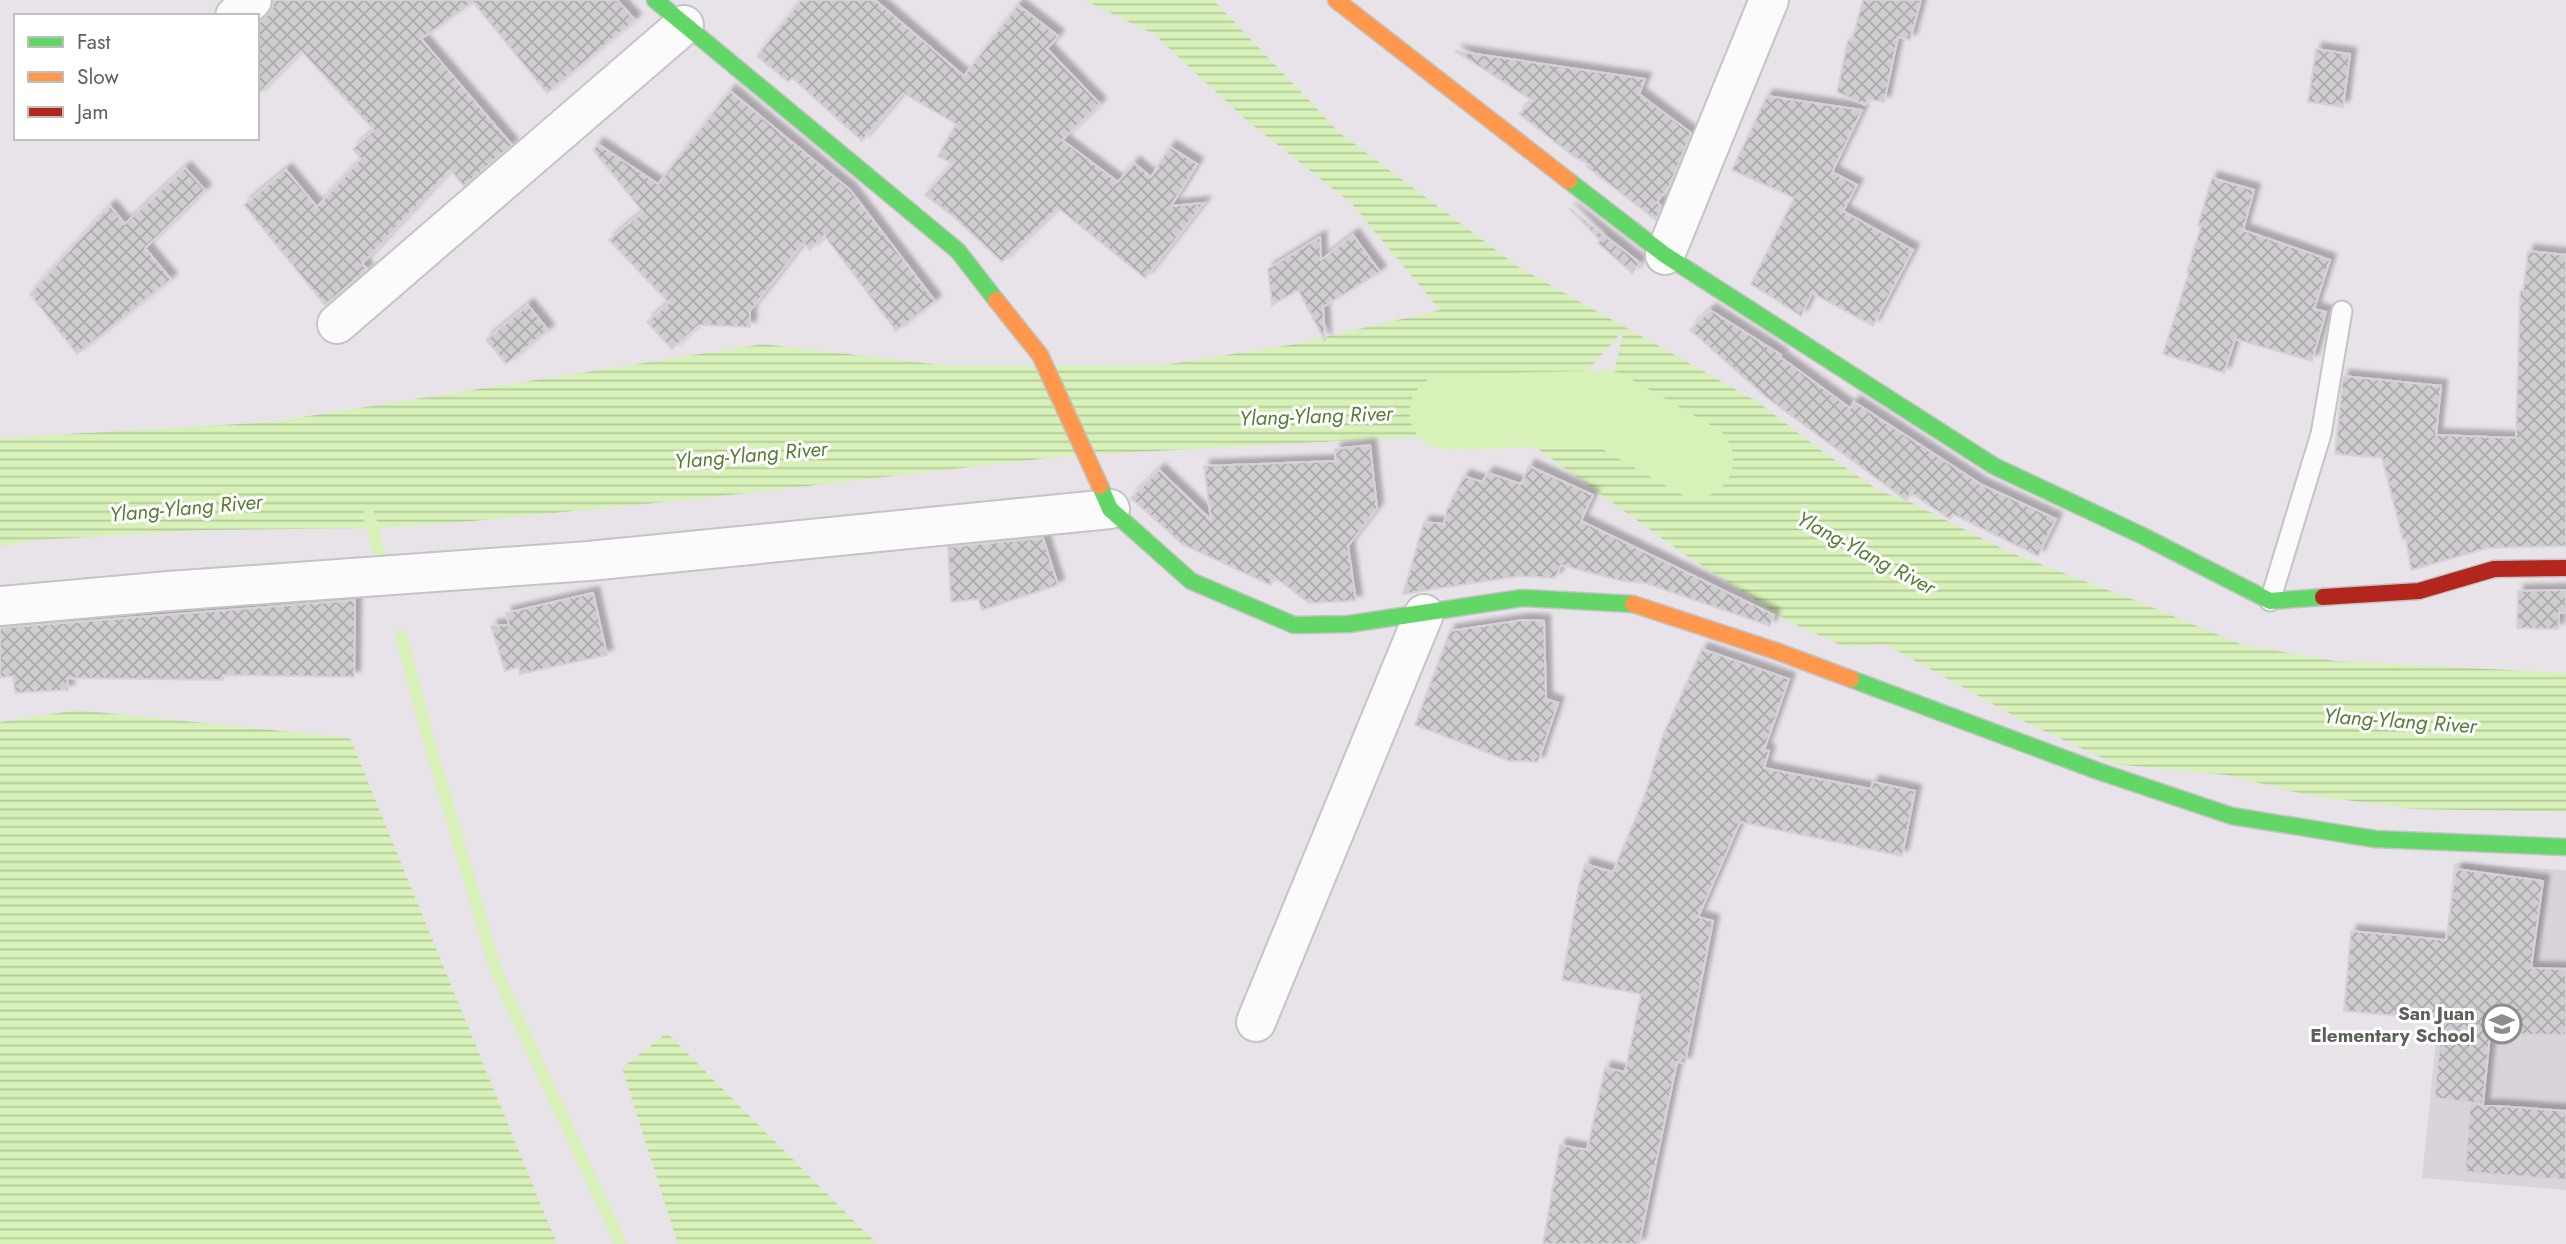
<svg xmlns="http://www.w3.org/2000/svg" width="2566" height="1244" font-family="Jost,sans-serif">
  <defs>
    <pattern id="water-rules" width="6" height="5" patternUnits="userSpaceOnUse" patternTransform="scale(1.75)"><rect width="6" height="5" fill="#d8f1b9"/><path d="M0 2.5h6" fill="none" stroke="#b2c799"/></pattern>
    <pattern id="building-cross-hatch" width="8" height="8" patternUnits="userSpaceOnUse" patternTransform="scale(1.75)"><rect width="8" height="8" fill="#d0cdd1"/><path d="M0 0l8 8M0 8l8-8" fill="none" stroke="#acaaad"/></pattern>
    <filter id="shadow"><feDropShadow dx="6" dy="-6" stdDeviation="2" flood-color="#0004"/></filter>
  </defs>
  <rect width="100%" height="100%" fill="#e8e3e9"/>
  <!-- education -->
  <path fill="#d9d3db" d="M 2454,863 L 2566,870 L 2566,1190 L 2422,1178 Z"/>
  <!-- water -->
  <path fill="url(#water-rules)" fill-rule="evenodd" d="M 1084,0 L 1213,0 L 1341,134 L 1520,268 L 1758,402 L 1815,446 L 1879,491 L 1906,500 L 2011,553 L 2134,600 L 2243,645 L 2335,661 L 2566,673 L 2566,812 L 2413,809 L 2308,795 L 2226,775 L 2115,764 L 2027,723 L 1885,644 L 1845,647 L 1788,621 L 1681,552 L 1524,439 L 1517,438 L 1430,436 L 1065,456 L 705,498 L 442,524 L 373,528 L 205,530 L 38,540 L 0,546 L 0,438 L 271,422 L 763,344 L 949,366 L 1164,365 L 1295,344 L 1440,310 L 1352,204 L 1245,119 L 1154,34 ZM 1624,330 L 1606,408 L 1525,438 Z
    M 77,710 L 350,738 L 557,1244 L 0,1244 L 0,722 Z
    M 667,1033 L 877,1244 L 678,1244 L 622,1068 Z"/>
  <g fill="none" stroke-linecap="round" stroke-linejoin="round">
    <!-- stream -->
    <path stroke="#d8f1b9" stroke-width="12" d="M 369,515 L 383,569
      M 401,635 L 428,738 L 497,974 L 621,1244"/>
    <!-- river -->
    <path stroke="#d8f1b9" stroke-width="75" d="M 1447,412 L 1606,408 L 1696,460"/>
  </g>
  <!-- building -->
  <path fill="url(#building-cross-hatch)" stroke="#d7d2d8" stroke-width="2" filter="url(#shadow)" d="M 273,0 L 617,0 L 635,20 L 547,93 L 473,2 L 421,39 L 512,145 L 464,186 L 450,170 L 362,264 L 367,269 L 325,305 L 244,205 L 286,170 L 317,207 L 361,159 L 353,149 L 374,130 L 301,51 L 257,95 L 257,25 L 267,15 L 273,7 Z
    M 801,0 L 875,0 L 964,76 L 1018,5 L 1058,36 L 1047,49 L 1100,104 L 1062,140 L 1118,182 L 1134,163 L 1151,177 L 1170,147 L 1197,164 L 1171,206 L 1204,203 L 1145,278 L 1058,208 L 1002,262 L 954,217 L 925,195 L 953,164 L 938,156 L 956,124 L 903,93 L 862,141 L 792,78 L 788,82 L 757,56 Z
    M 1863,0 L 1921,0 L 1910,40 L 1898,37 L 1884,102 L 1868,99 L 1865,105 L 1837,92 L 1848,40 L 1852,40 Z
    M 2316,49 L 2350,54 L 2343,107 L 2308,102 Z
    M 1455,51 L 1645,79 L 1639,94 L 1691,133 L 1669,187 L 1657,202 L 1661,206 L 1656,220 L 1586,166 L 1588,164 L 1573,156 L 1519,114 L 1533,101 Z
    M 730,91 L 850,190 L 935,301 L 896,331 L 824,235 L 810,250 L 803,243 L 750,311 L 750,327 L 699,325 L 672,349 L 647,322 L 669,303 L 609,240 L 643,212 L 593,150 L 598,144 L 658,184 Z
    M 1767,96 L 1862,110 L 1832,172 L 1857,185 L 1843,211 L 1913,250 L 1873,326 L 1812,293 L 1801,316 L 1751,284 L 1794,198 L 1732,170 Z
    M 185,168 L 205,190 L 145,248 L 171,279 L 77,354 L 30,294 L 110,206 L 125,224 Z
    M 2212,178 L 2254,190 L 2243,230 L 2330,260 L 2314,309 L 2326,312 L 2312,361 L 2235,339 L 2224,373 L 2163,354 L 2189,272 L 2187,272 L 2201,226 L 2198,225 Z
    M 1569,208 L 1640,263 L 1632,273 L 1598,243 L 1600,240 Z
    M 1353,235 L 1380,272 L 1323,307 L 1325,341 L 1298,290 L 1272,305 L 1268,269 L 1320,237 L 1321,260 Z
    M 2528,251 L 2566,255 L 2566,546 L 2488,548 L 2411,570 L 2406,539 L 2403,540 L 2382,458 L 2335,454 L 2343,376 L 2441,386 L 2436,435 L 2516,438 L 2520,291 L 2523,291 Z
    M 528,305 L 548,330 L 506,364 L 486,340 Z
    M 1710,310 L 1781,355 L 1780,357 L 1850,408 L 1854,402 L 1982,485 L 2056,519 L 2038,556 L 1953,514 L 1950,519 L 1911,493 L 1906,500 L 1766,397 L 1690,330 Z
    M 1370,445 L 1377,508 L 1348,546 L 1356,601 L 1309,603 L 1269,573 L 1268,576 L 1273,581 L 1270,585 L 1182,544 L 1131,498 L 1159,470 L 1211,520 L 1204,466 L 1336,461 L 1335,449 Z
    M 1529,466 L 1593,495 L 1581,521 L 1774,615 L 1770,626 L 1645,583 L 1622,581 L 1561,565 L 1555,578 L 1519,576 L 1403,594 L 1424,522 L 1444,524 L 1447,509 L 1464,476 L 1482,482 L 1488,473 L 1521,484 Z
    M 1043,538 L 1058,585 L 982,610 L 978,599 L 951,602 L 948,547 Z
    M 2566,590 L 2566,613 L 2559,613 L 2558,629 L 2517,628 L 2518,591 Z
    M 593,593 L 607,655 L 520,674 L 519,667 L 505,671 L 491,626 L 509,625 L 506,613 Z
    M 355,600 L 354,677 L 223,675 L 223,680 L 67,678 L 68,690 L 15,693 L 13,676 L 0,678 L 0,628 Z
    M 1523,620 L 1544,621 L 1546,699 L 1558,703 L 1538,762 L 1509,761 L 1415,725 L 1450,631 Z
    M 1702,649 L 1789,679 L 1764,750 L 1769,751 L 1764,768 L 1871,789 L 1873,782 L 1915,791 L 1902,856 L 1740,822 L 1698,917 L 1713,921 L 1685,1063 L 1677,1062 L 1639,1244 L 1543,1244 L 1560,1145 L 1587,1150 L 1605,1068 L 1625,1072 L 1641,994 L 1562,980 L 1579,885 L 1585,864 L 1613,872 L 1644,798 L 1663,735 Z
    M 2456,869 L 2543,881 L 2531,968 L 2566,969 L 2566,1035 L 2490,1034 L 2483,1104 L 2434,1098 L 2442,1020 L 2344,1011 L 2351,931 L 2446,940 Z
    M 2470,1104 L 2566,1111 L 2566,1180 L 2465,1172 Z"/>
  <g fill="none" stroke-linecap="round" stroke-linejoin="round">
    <defs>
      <path id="lane" d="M 2270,601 L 2321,434 L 2342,311"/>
      <path id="street" d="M 235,16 L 252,0
        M 1665,255 L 1769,0
        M 337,324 L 684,25
        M 0,606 L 169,591 L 589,561 L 1110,509
        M 1256,1022 L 1424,614"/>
      <path id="fast" d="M 655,0 L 958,251 L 996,300
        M 1569,181 L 1665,255 L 1994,466 L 2143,536 L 2270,601 L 2323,597
        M 1100,486 L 1110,509 L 1191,581 L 1294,625 L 1349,624 L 1522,598 L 1633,604
        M 1851,679 L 2098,771 L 2232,816 L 2375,839 L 2566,847"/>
      <path id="slow" d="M 1336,0 L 1569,181
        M 996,300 L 1040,355 L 1100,486
        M 1633,604 L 1776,651 L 1851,679"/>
      <path id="jam" d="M 2323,597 L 2419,591 L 2494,569 L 2566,568"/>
    </defs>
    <!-- lane casing -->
    <use href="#lane" stroke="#c4c4c4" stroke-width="23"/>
    <!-- street casing -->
    <use href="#street" stroke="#c4c4c4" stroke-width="42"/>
    <!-- fast casing -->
    <use href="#fast" stroke="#c3c3c3" stroke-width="19"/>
    <!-- slow casing -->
    <use href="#slow" stroke="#c3c3c3" stroke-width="19"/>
    <!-- jam casing -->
    <use href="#jam" stroke="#c3c3c3" stroke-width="19"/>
    <!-- lane -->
    <use href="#lane" stroke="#fcfbfc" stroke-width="19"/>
    <!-- street -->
    <use href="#street" stroke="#fcfbfc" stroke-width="38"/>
    <!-- fast -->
    <use href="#fast" stroke="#63d668" stroke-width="16"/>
    <!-- slow -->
    <use href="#slow" stroke="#ff974d" stroke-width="16"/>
    <!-- jam -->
    <use href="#jam" stroke="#b3261e" stroke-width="16"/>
  </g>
  <!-- icons -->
  <defs>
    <symbol id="school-ring" viewBox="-11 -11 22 22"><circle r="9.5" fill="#fff" stroke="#8d8e8b" stroke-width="1.5"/><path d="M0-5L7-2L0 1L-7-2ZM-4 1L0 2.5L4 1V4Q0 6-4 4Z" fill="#8d8e8b"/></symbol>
  </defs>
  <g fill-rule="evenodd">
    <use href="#school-ring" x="2480" y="1002" width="44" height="44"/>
  </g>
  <g text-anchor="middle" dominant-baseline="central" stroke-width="6" stroke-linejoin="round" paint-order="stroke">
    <!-- poi labels -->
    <g font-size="19" font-weight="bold" fill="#5c6159" stroke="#fff" text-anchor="end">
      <text x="2475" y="1013">San Juan<tspan x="2475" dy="22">Elementary School</tspan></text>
    </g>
    <!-- water labels -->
    <g font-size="21" font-style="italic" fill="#577e36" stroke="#fff">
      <text transform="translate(1316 416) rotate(-2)">Ylang-Ylang River</text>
      <text transform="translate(751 455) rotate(-5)">Ylang-Ylang River</text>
      <text transform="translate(186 508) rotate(-5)">Ylang-Ylang River</text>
      <text transform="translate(1866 553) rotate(28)">Ylang-Ylang River</text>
      <text transform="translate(2400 721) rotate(4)">Ylang-Ylang River</text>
    </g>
  </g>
  <!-- legend -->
  <rect x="14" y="14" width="245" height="126" fill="#ffffff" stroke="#bec0bd" stroke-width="2"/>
  <rect x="28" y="37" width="35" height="10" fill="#63d668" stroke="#bec0bd" stroke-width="2"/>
  <text x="77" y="49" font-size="21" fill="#5c6159">Fast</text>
  <rect x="28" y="72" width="35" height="10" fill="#ff974d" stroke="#bec0bd" stroke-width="2"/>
  <text x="77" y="84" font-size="21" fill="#5c6159">Slow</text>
  <rect x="28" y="107" width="35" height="10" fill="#b3261e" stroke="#bec0bd" stroke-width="2"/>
  <text x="77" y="119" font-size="21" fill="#5c6159">Jam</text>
</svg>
